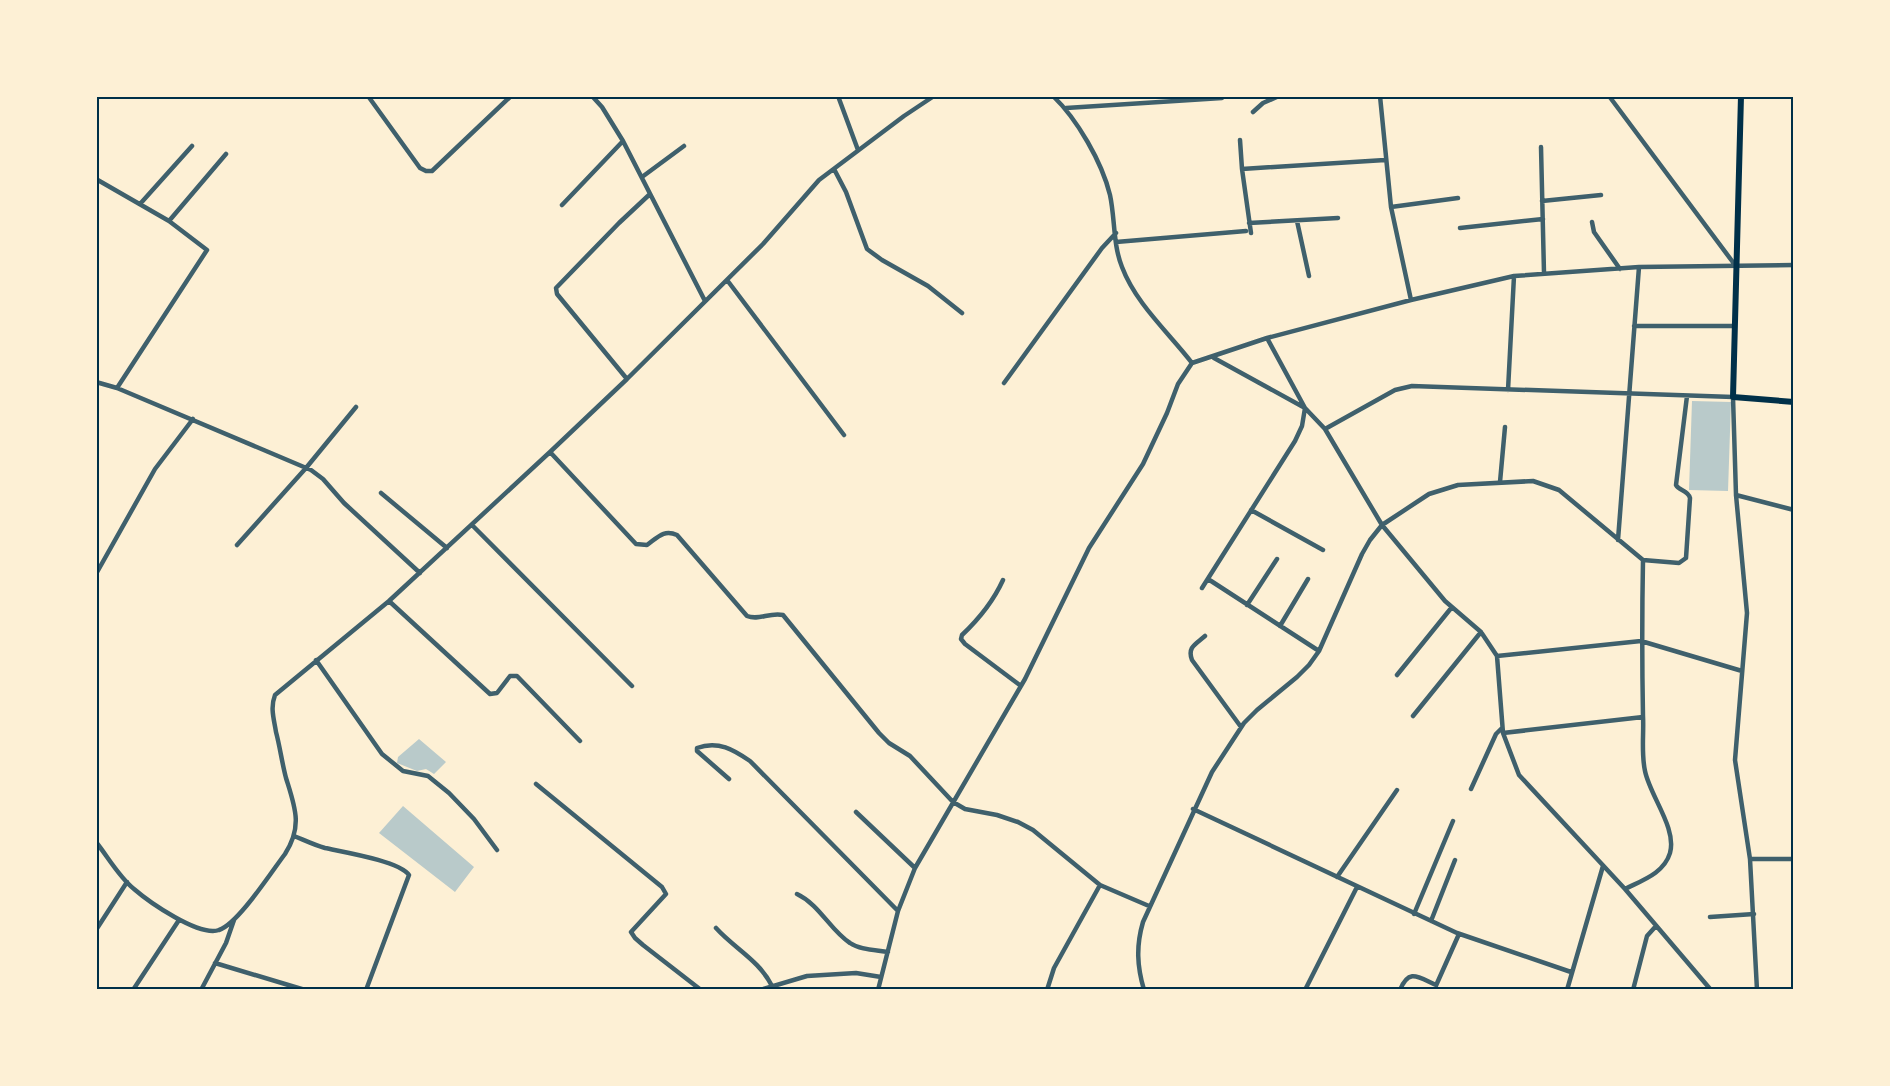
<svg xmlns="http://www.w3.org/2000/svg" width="1890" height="1086" font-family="Signika,sans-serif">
  <rect width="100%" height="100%" fill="#fdf0d5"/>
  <!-- green -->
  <path fill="#b9caca" d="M 1692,401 L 1731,402 L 1728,491 L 1689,490 Z
    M 419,739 L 446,762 L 434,774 L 426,769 L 417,771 L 397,763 L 398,757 Z
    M 403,806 L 474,867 L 455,892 L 379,833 Z"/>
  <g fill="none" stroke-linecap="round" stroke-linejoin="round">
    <!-- minor -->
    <path stroke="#3f606c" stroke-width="4.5" d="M 368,96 L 420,168 L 426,171 L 432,171 L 511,96
      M 592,96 L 602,107 L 623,141 L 705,301
      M 838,96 L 858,150
      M 1053,96 C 1077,119 1102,162 1110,195 C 1115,218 1113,245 1122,267 C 1136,304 1169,333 1192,363
      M 1380,96 L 1391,207 L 1411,300
      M 1609,96 L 1735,265
      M 1066,108 L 1222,98
      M 1253,112 L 1263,103 L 1279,96
      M 1240,140 L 1242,169 L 1385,160
      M 1541,147 L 1544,273
      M 834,169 L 846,192 L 867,249 L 882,260 L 928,286 L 962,313
      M 1242,169 L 1251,233
      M 642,177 L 684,146
      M 96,179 L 169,221 L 207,250 L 117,388
      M 1542,201 L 1601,195
      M 140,204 L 192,146
      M 562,205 L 623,141
      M 1391,207 L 1458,198
      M 169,221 L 226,154
      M 1297,221 L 1309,276
      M 1592,222 L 1594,232 L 1620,269
      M 1249,223 L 1338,218
      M 1460,228 L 1543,219
      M 1116,242 L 1246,231
      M 727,280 L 844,435
      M 1634,326 L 1733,326
      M 1267,338 L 1305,408 L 1325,429 L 1382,525 L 1445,601 L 1481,632 L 1497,656 L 1503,733 L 1519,775 L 1625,889 L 1711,990
      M 1192,363 L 1267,338 L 1411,300 L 1514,276 L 1639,267 L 1794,265
      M 627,379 L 557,294 L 556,288 L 619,223 L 650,194
      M 96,382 L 117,388 L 311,470 L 323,479 L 344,503 L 420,573
      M 1004,383 L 1102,248 L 1116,233
      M 1508,390 L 1514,276
      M 1325,429 L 1395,390 L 1412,386 L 1733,397 L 1736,495 L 1747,613 L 1735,760 L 1750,859 L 1757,990
      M 550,452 L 636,544 L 647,545 C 658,537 664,529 677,535 L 747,616 C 759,621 769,612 783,615 L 879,733 L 889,743 L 910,756 L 953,802 L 965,809 L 997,815 L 1018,822 L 1033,830 L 1100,885 L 1149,906
      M 1500,482 L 1505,427
      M 381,493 L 447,548
      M 1736,495 L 1794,510
      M 1251,510 L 1323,550
      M 472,525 L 632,686
      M 1618,540 L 1639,267
      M 237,545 L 306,468 L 356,407
      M 1643,560 L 1679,563 L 1686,558 L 1690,498 C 1688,490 1679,491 1676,485 L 1687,396
      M 96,574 L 155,469 L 193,419
      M 1208,579 L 1319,651
      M 1003,580 C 993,602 980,618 962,635 L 961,639 L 965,644 L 1021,686
      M 1202,588 L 1295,441 L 1302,426 L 1305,408 L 1214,358
      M 389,601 L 490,694 L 497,693 L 510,676 L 517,676 L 580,741
      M 1247,605 L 1277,559
      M 1280,626 L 1308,579
      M 1205,636 C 1196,644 1187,647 1192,660 L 1241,727
      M 1497,656 L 1641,641 L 1742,671
      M 316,660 L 382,754 L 403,771 L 428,776 L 449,793 L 474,819 L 497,850
      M 1397,675 L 1452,607
      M 1413,716 L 1481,632
      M 1503,733 L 1643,717
      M 729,779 L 697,751 L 697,748 C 718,740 734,750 750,761 L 898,911
      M 536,784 L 662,887 L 666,894 L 631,932 L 635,938 L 643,945 L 701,990
      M 1471,789 L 1496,734 L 1502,728
      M 1193,809 L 1457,933 L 1571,972
      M 856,812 L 915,868
      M 294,836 C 304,840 314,845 325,848 C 343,852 399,861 409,875 L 366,990
      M 96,842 C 108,857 119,877 134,889 C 149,902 199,937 219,930 C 238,924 272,871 285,854 C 303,826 295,807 286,778 C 282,763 280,747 276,732 C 274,719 270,708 275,695 L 389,601 L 550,452 L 627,379 L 763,244 L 819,180 L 904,116 L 934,96
      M 1750,859 L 1794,859
      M 1337,877 L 1397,790
      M 797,894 C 820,905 830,930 850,943 C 860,950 876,950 888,952
      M 1414,914 L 1453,821
      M 1710,917 L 1754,914
      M 1431,921 L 1455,860
      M 716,928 C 735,949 759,960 772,986
      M 96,930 L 127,882
      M 215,963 L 305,990
      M 133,990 L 179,920
      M 201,990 L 226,943 L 234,920
      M 760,990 L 807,976 L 856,973 L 881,977
      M 878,990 L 898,911 L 915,868 L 1025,679 L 1089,548 L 1143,464 L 1167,413 L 1178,384 L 1192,363
      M 1047,990 L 1054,968 L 1100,885
      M 1144,990 C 1137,966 1136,946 1143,922 L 1212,772 L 1244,723 L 1257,710 L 1297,677 L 1309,665 L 1319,651 L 1362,554 L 1370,540 L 1382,525 L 1429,494 L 1458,485 L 1533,481 L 1559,490 L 1643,560 C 1642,612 1642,664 1643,716 C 1644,734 1641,753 1645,771 C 1650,796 1677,828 1670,853 C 1664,873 1643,880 1625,889
      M 1305,990 L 1357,887
      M 1400,990 C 1409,968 1418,977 1436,985
      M 1434,990 L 1459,934
      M 1567,990 L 1603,866
      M 1633,990 L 1647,936 L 1656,926"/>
    <!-- secondary -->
    <path stroke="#003049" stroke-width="6" d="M 1741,96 L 1733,397 L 1794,402"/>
  </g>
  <!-- border -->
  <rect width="1890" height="1086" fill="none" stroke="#fdf0d5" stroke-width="195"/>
  <rect x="98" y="98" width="1694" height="890" fill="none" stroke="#003049" stroke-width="2"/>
</svg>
